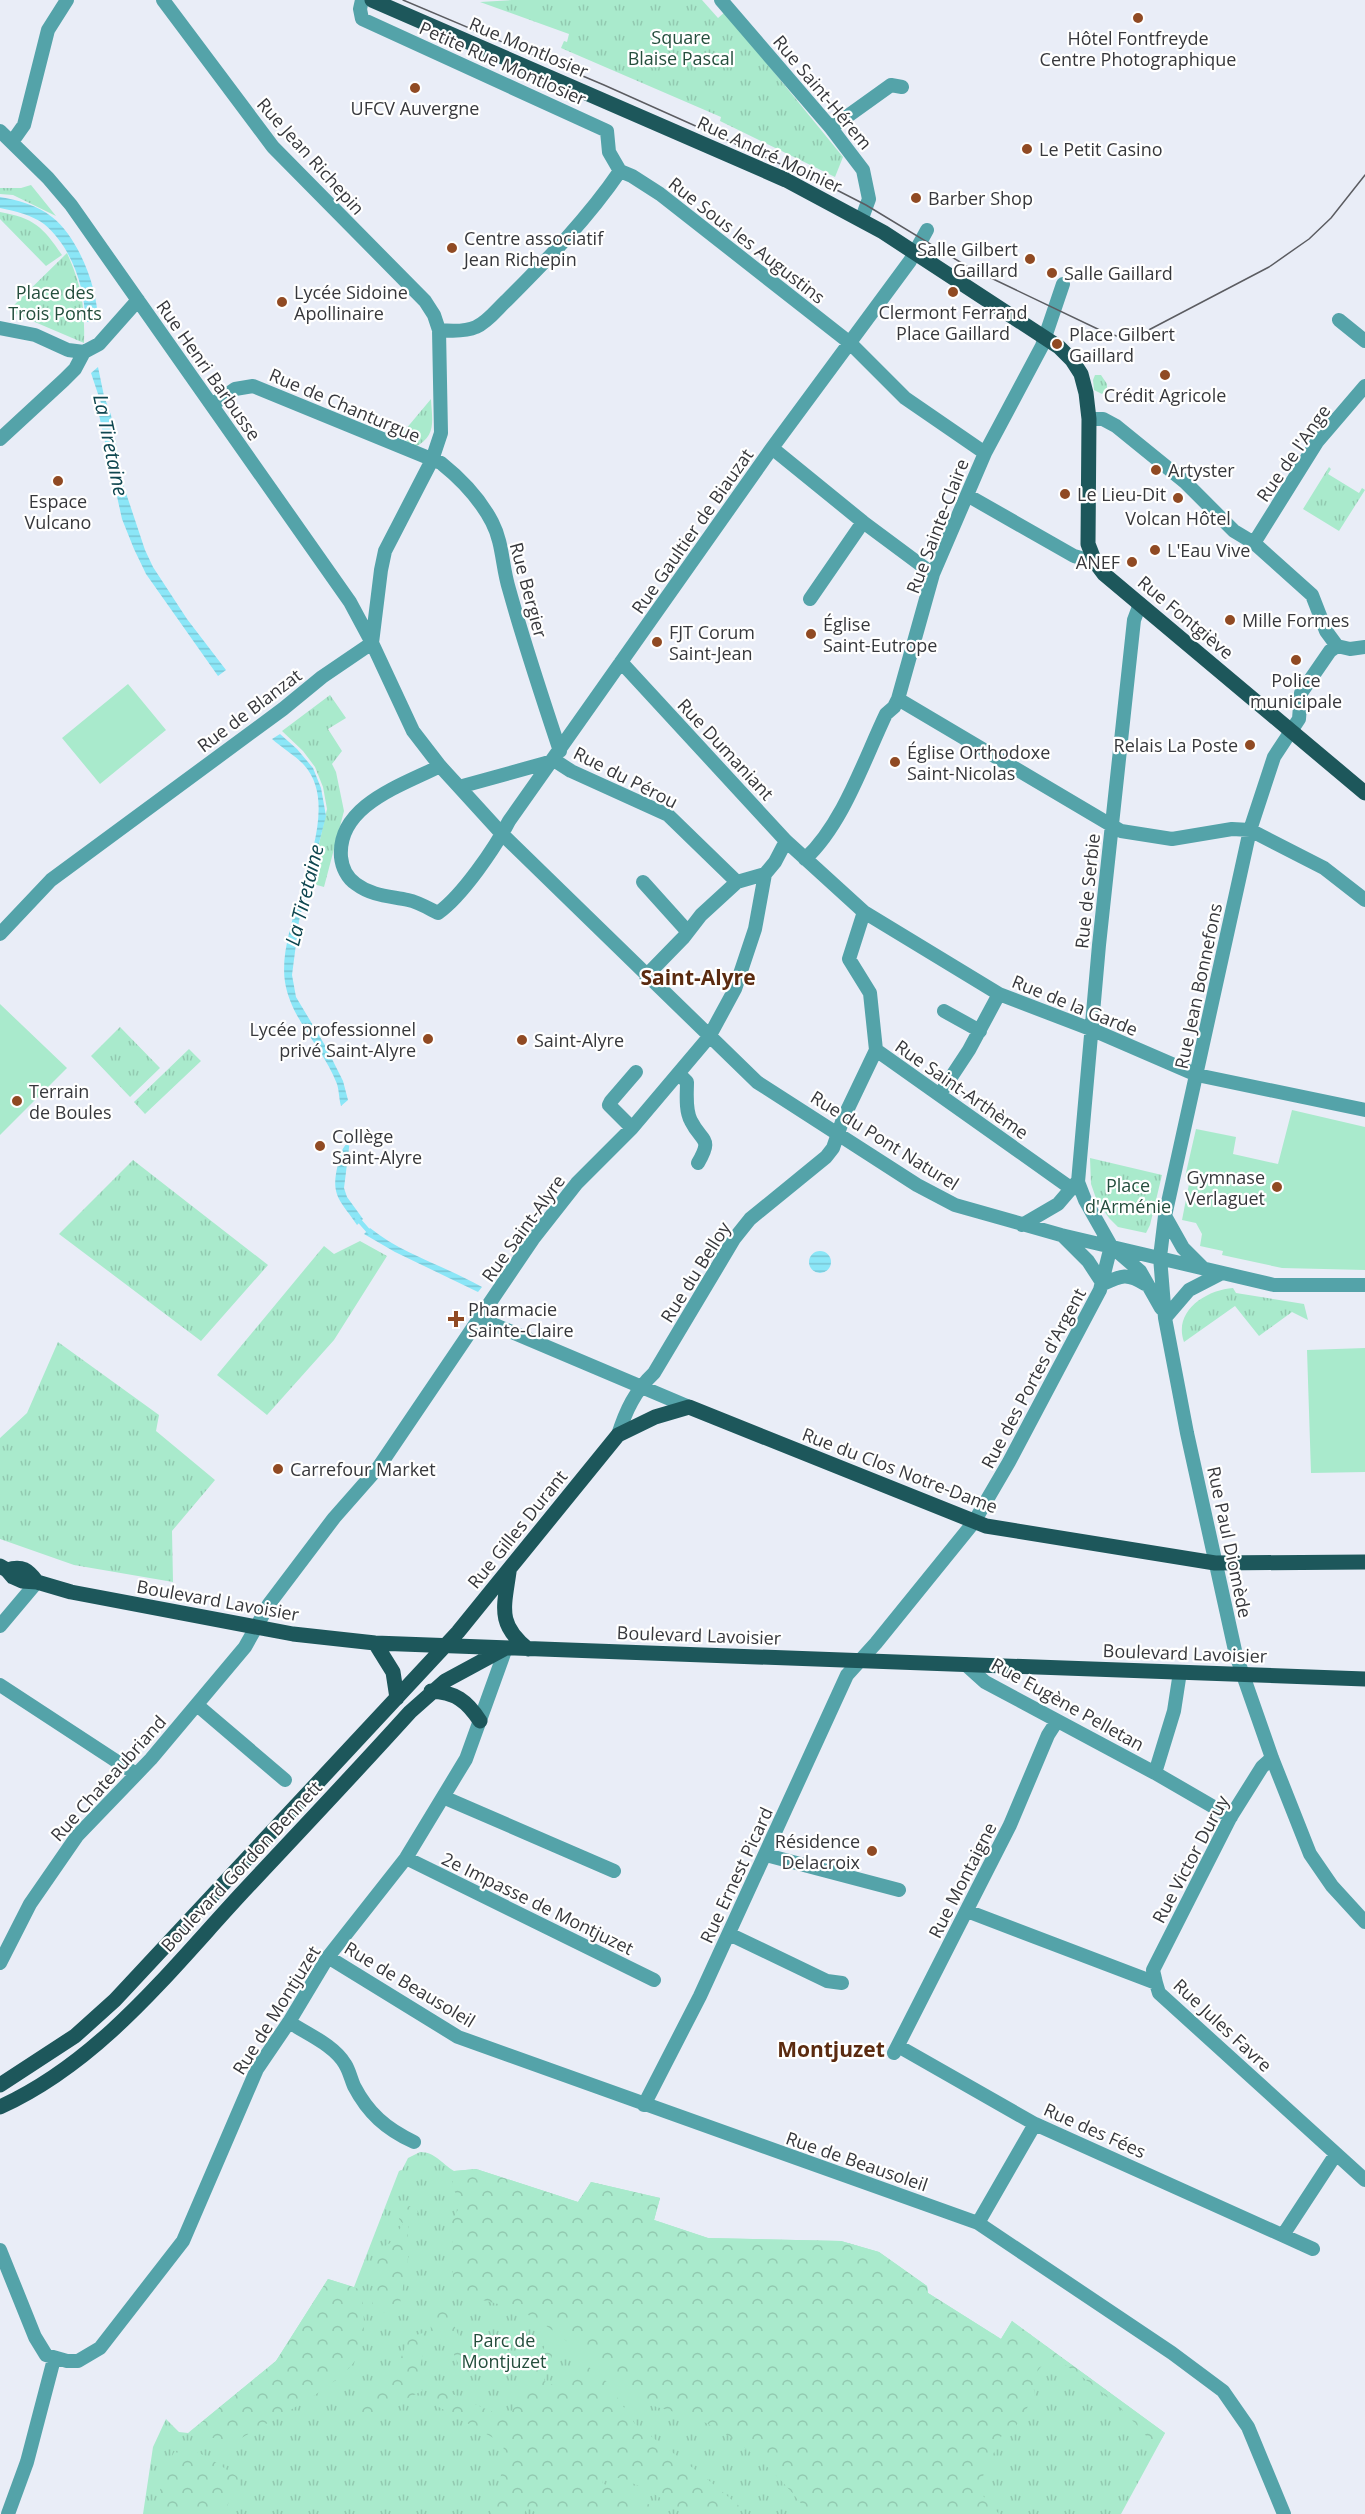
<svg xmlns="http://www.w3.org/2000/svg" width="1365" height="2514" font-family="'Open Sans',sans-serif">
  <defs>
    <pattern id="grass-tufts" width="24" height="20" patternUnits="userSpaceOnUse" patternTransform="scale(1.5)"><rect width="24" height="20" fill="#a9eacc"/><path d="M3 7l-1-3M5 7V3M7 7l1-3M15 17l-1-3M17 17v-4M19 17l1-3" fill="none" stroke="#92c9b0"/></pattern>
    <pattern id="forest-crowns" width="20" height="18" patternUnits="userSpaceOnUse" patternTransform="scale(1.5)"><rect width="20" height="18" fill="#a9eacc"/><path d="M2 6a3 3 0 1 1 6 0M12 15a3 3 0 1 1 6 0" fill="none" stroke="#92c9b0"/></pattern>
    <pattern id="water-rules" width="6" height="5" patternUnits="userSpaceOnUse" patternTransform="scale(1.5)"><rect width="6" height="5" fill="#8be6f7"/><path d="M0 2.5h6" fill="none" stroke="#79c6d5"/></pattern>
  </defs>
  <rect width="100%" height="100%" fill="#e9edf7"/>
  <!-- grass -->
  <path fill="url(#grass-tufts)" d="M 512,0 L 702,0 L 718,18 L 725,12 L 843,157 L 835,177 L 720,121 L 721,117 L 561,48 L 564,41 L 567,42 L 569,34 L 480,2 Z
    M 31,185 L 56,216 L 13,195 L 0,194 L 0,188 L 21,188 Z
    M 0,212 C 34,218 43,227 62,255 L 46,266 L 0,219 Z
    M 67,253 C 82,287 85,306 84,343 L 16,314 L 10,309 Z
    M 1095,375 L 1101,375 L 1107,384 L 1107,390 L 1102,394 L 1094,390 L 1093,380 Z
    M 431,399 C 432,420 437,436 415,447 L 400,436 Z
    M 1329,467 L 1331,469 L 1328,474 L 1359,493 L 1362,488 L 1365,490 L 1339,531 L 1303,509 Z
    M 330,695 L 346,718 L 328,729 L 342,751 L 332,764 L 336,772 L 344,811 L 324,887 L 310,883 L 327,809 L 323,787 L 315,767 L 303,751 L 282,731 Z
    M 120,1027 L 160,1068 L 130,1097 L 91,1056 Z
    M 189,1049 L 201,1061 L 145,1114 L 134,1102 Z
    M 1090,1158 L 1162,1175 L 1150,1225 L 1146,1233 L 1118,1227 L 1109,1218 L 1097,1201 L 1091,1184 Z
    M 133,1160 L 268,1265 L 201,1341 L 59,1234 Z
    M 360,1241 L 387,1256 L 334,1340 L 267,1415 L 217,1375 L 324,1246 L 334,1254 Z
    M 1233,1288 L 1236,1293 L 1304,1304 L 1308,1320 L 1292,1312 L 1259,1336 L 1235,1306 L 1184,1342 C 1173,1311 1206,1290 1233,1288 Z
    M 58,1342 L 159,1415 L 156,1431 L 215,1480 L 172,1531 L 173,1582 L 74,1565 L 0,1539 L 0,1438 L 27,1413 Z
    M 420,2152 C 435,2152 441,2163 454,2171 L 476,2169 L 578,2202 L 591,2182 L 660,2198 L 654,2220 L 708,2238 L 841,2241 L 879,2252 L 927,2286 L 928,2293 L 1001,2339 L 1012,2321 L 1165,2433 L 1121,2514 L 143,2514 L 153,2447 L 166,2419 L 179,2432 L 188,2433 L 276,2361 L 328,2279 L 354,2287 L 399,2171 L 402,2170 L 408,2158 Z"/>
  <!-- forest -->
  <path fill="url(#forest-crowns)" d="M 476,2169 L 578,2202 L 591,2182 L 660,2198 L 654,2220 L 708,2238 L 841,2241 L 879,2252 L 927,2286 L 928,2293 L 1001,2339 L 1012,2321 L 1165,2433 L 1155,2450 C 1144,2423 1078,2371 1051,2356 C 1038,2370 1030,2375 1035,2395 L 1011,2434 L 1002,2435 L 977,2489 L 999,2514 L 809,2514 C 783,2478 736,2433 694,2418 C 672,2410 644,2406 625,2393 C 618,2387 612,2379 605,2373 C 584,2355 549,2324 524,2313 C 502,2303 478,2299 453,2295 L 452,2221 L 462,2202 L 452,2188 L 454,2171 Z
    M 409,2206 L 414,2207 L 418,2212 L 408,2227 L 408,2258 L 399,2309 C 387,2314 382,2314 372,2305 L 375,2289 L 378,2251 L 390,2243 L 403,2224 L 399,2219 L 401,2212 Z
    M 328,2279 L 362,2290 C 363,2309 367,2336 359,2354 C 344,2387 258,2426 225,2448 L 214,2438 L 199,2436 L 191,2431 L 276,2361 Z
    M 447,2309 L 471,2364 L 470,2374 L 463,2375 L 456,2370 L 458,2363 L 450,2346 L 449,2336 L 433,2342 L 429,2317 Z
    M 423,2333 L 425,2343 L 419,2372 L 422,2391 L 374,2415 L 359,2416 L 354,2407 C 365,2394 376,2390 387,2380 C 399,2369 403,2351 409,2337 Z
    M 548,2340 L 555,2346 L 544,2381 L 564,2390 L 567,2376 L 577,2377 L 578,2369 L 584,2363 L 607,2382 L 635,2424 L 706,2478 L 739,2506 L 731,2514 L 688,2514 L 642,2487 L 605,2473 L 602,2483 L 670,2514 L 538,2514 L 527,2507 L 524,2514 L 491,2514 L 501,2475 L 504,2444 L 437,2406 L 437,2387 L 508,2419 Z
    M 190,2450 L 206,2456 L 238,2477 L 240,2486 L 230,2499 L 224,2514 L 156,2514 C 156,2500 167,2462 175,2451 Z"/>
  <!-- pitch -->
  <path fill="#a9eacc" d="M 128,684 L 166,730 L 100,784 L 62,738 Z
    M 0,1004 L 67,1068 L 0,1135 Z
    M 1292,1110 L 1365,1127 L 1365,1270 L 1282,1268 L 1222,1255 L 1223,1251 L 1200,1246 L 1202,1234 L 1196,1223 L 1182,1220 L 1190,1179 L 1185,1177 L 1196,1129 L 1236,1137 L 1233,1154 L 1278,1164 Z
    M 1365,1348 L 1365,1472 L 1311,1473 L 1307,1350 Z"/>
  <!-- water -->
  <path fill="url(#water-rules)" d="M 0,197 C 18,200 37,205 52,217 C 79,238 98,289 98,322 L 85,322 C 86,289 71,246 44,224 C 32,215 15,211 0,208 Z
    M 98,367 L 104,396 L 111,415 L 123,484 L 145,550 L 153,567 L 187,619 L 226,670 L 218,676 L 146,574 L 134,549 L 122,519 L 99,415 L 101,403 L 91,373 Z
    M 280,734 L 297,749 L 313,768 L 321,788 L 326,816 L 299,921 L 292,975 L 296,997 L 326,1047 L 343,1081 L 348,1100 L 341,1106 C 339,1099 339,1090 337,1084 C 324,1049 291,1020 285,982 C 275,920 349,815 304,765 C 297,757 281,747 272,739 Z
    M 350,1140 L 344,1188 L 347,1197 L 363,1219 L 357,1225 C 340,1200 330,1196 338,1164 C 340,1153 342,1148 350,1140 Z
    M 370,1228 C 402,1254 445,1266 482,1287 L 478,1292 L 395,1252 L 364,1234 Z
    M809 1262a11 11 0 1 1 22 0a11 11 0 1 1-22 0Z"/>
  <g fill="none" stroke-linecap="round" stroke-linejoin="round">
    <!-- stream -->
    <path stroke="#8be6f7" stroke-width="4.5" d="M 357,1218 L 371,1234"/>
    <!-- minor -->
    <path stroke="#54a3a9" stroke-width="14" d="M 362,0 L 360,9 L 362,19 L 607,131 L 609,152 L 620,171
      M 721,0 L 831,128 L 863,170 L 869,199 L 862,218
      M 831,128 L 891,85 L 902,87
      M 0,131 L 48,178 L 71,205 L 350,602 L 372,643 L 413,731 L 440,766 L 502,834 L 757,1082 L 917,1185 L 955,1205 L 1061,1235 L 1274,1285 L 1365,1285
      M 12,142 L 24,125 L 48,30 L 67,0
      M 620,171 L 632,176 L 660,194 L 850,343 L 905,398 L 985,453
      M 1339,320 L 1365,341
      M 0,328 L 35,335 L 68,350 L 84,352
      M 439,330 C 450,331 465,332 476,327 C 488,322 498,308 507,300 C 547,260 588,218 620,171
      M 212,405 L 235,389 L 253,386 L 441,463 C 461,479 480,499 492,522 C 503,543 502,567 509,589 C 524,643 542,697 560,751
      M 1089,419 L 1103,419 L 1116,426 L 1185,482 L 1234,531 L 1254,543 L 1312,595 L 1326,631 L 1337,646 L 1350,649 L 1365,647
      M 0,439 L 64,380 L 75,369 L 84,352 L 99,344 L 138,300
      M 772,448 L 863,522 L 933,574
      M 967,495 L 1074,556 L 1095,562
      M 1254,543 L 1317,442 L 1365,386
      M 810,599 L 863,522
      M 1140,604 L 1134,620 L 1099,945 L 1078,1182 L 1085,1200 L 1111,1246 L 1140,1271 L 1161,1308
      M 1337,646 L 1330,651 L 1301,693 L 1299,719 L 1274,757 L 1250,830 L 1165,1216 L 1160,1257 L 1165,1318 L 1187,1433 L 1236,1655 L 1272,1758 L 1310,1854 L 1332,1886 L 1365,1922
      M 621,662 L 786,841 L 864,912 L 999,994 L 1093,1030 L 1197,1075 L 1365,1110
      M 898,699 L 1121,831 L 1172,839 L 1232,829 L 1250,830 L 1324,868 L 1365,900
      M 554,760 L 571,771 L 668,815 L 737,882
      M 440,766 C 403,785 337,805 341,857 C 342,867 347,878 356,884 C 372,896 389,896 408,900 C 418,902 428,908 438,913 C 462,896 495,848 509,821 L 772,448 L 910,261 L 927,230
      M 459,787 L 553,761
      M 805,859 C 843,824 864,760 886,714 L 894,707 L 898,699 L 933,574 L 985,453 L 1042,346 L 1063,284
      M 643,882 L 688,932
      M 0,934 L 51,880 L 283,709 L 322,677 L 372,643 L 381,570 L 385,551 L 432,460 L 441,433 L 439,330 L 434,315 L 425,301 L 273,147 L 163,0
      M 646,976 L 684,937 L 701,915 L 737,882 L 765,874
      M 944,1011 L 980,1031
      M 876,1050 L 1072,1189
      M 679,1074 L 687,1082 C 687,1094 685,1110 691,1121 C 702,1143 713,1137 698,1163
      M 940,1094 L 969,1050 L 999,994
      M 632,1128 L 609,1105 L 611,1101 L 636,1072
      M 1165,1216 L 1183,1248 L 1202,1267
      M 1022,1225 L 1058,1204 L 1076,1183
      M 1063,1236 L 1088,1261 L 1103,1284 C 1122,1275 1127,1273 1145,1284
      M 1165,1318 L 1189,1290 L 1222,1273
      M 481,1319 L 689,1407
      M 618,1435 C 626,1410 635,1391 654,1373 L 734,1239 L 750,1219 L 826,1157 L 833,1148 L 843,1119 L 876,1050 L 870,993 L 849,959 L 864,912
      M 0,1626 L 37,1582
      M 965,1664 L 985,1682 L 1155,1773 L 1231,1817
      M 0,1685 L 136,1774
      M 197,1705 L 285,1780
      M 1155,1773 L 1174,1711 L 1180,1672
      M 443,1797 L 614,1871
      M 766,1855 L 899,1890
      M 406,1858 L 654,1980
      M 967,1911 L 1156,1983 L 1159,1993 L 1365,2180
      M 729,1934 L 827,1981 L 842,1983
      M 328,1957 L 458,2037 L 978,2223 L 1172,2353 L 1223,2391 L 1248,2427 L 1284,2514
      M 0,1963 L 30,1904 L 77,1836 L 151,1759 L 245,1647 L 269,1604 L 334,1518 L 378,1468 L 533,1239 L 577,1183 L 632,1128 L 709,1037 L 735,989 L 755,929 L 765,874 L 775,862 L 786,841
      M 1156,1983 L 1153,1970 L 1230,1818 L 1262,1767 L 1272,1758
      M 289,2022 C 307,2034 334,2045 345,2064 C 349,2070 351,2079 354,2086 C 368,2113 386,2129 414,2142
      M 898,2046 L 1035,2124 L 1313,2249
      M 894,2053 L 1010,1825 L 1048,1735 L 1057,1721
      M 644,2105 L 700,1996 L 847,1675 L 876,1643 L 974,1522 L 1009,1462 L 1100,1290 L 1111,1246
      M 978,2223 L 1035,2124
      M 1283,2235 L 1336,2154
      M 0,2250 L 35,2337 L 46,2355 L 67,2361 L 78,2361 L 100,2348 L 183,2241 L 257,2069 L 289,2022 L 328,1957 L 406,1858 L 466,1759 L 506,1648
      M 8,2514 L 27,2462 L 54,2359"/>
    <!-- major -->
    <path stroke="#1d575b" stroke-width="15" d="M 372,0 L 786,180 L 883,232 L 1059,347 L 1072,360 L 1081,374 L 1086,393 L 1089,419 L 1088,544 L 1095,562 L 1104,574 L 1365,793
      M 0,1566 L 7,1570 L 13,1577 L 22,1581 L 37,1582 L 71,1592 L 293,1634 L 375,1643 L 1365,1679
      M 7,1570 C 22,1565 28,1570 37,1582
      M 509,1572 C 504,1608 497,1624 528,1649
      M 375,1643 L 393,1672 L 397,1698
      M 431,1691 C 455,1692 467,1701 480,1721
      M 0,2085 L 75,2036 L 115,2000 L 458,1632 L 618,1435 L 655,1417 L 689,1407 L 986,1526 L 1215,1563 L 1365,1562
      M 0,2107 C 99,2062 168,1973 240,1895 C 297,1834 354,1774 410,1712 L 445,1681 L 506,1648"/>
    <!-- tram -->
    <path stroke="#5b5c61" stroke-width="1.5" d="M 403,0 L 604,85 L 825,184 L 866,205 L 970,268 L 1104,332 L 1120,337 L 1141,334 L 1269,267 L 1309,239 L 1331,218 L 1365,175"/>
  </g>
  <!-- markers -->
  <g fill="#904a23" stroke="#fff" stroke-width="2">
    <circle cx="1138" cy="18" r="6"/>
    <circle cx="415" cy="88" r="6"/>
    <circle cx="1027" cy="149" r="6"/>
    <circle cx="916" cy="198" r="6"/>
    <circle cx="452" cy="248" r="6"/>
    <circle cx="1030" cy="259" r="6"/>
    <circle cx="1052" cy="273" r="6"/>
    <circle cx="953" cy="292" r="6"/>
    <circle cx="282" cy="302" r="6"/>
    <circle cx="1057" cy="344" r="6"/>
    <circle cx="1165" cy="375" r="6"/>
    <circle cx="1156" cy="470" r="6"/>
    <circle cx="58" cy="481" r="6"/>
    <circle cx="1065" cy="494" r="6"/>
    <circle cx="1178" cy="498" r="6"/>
    <circle cx="1155" cy="550" r="6"/>
    <circle cx="1132" cy="562" r="6"/>
    <circle cx="1230" cy="620" r="6"/>
    <circle cx="811" cy="634" r="6"/>
    <circle cx="657" cy="642" r="6"/>
    <circle cx="1296" cy="660" r="6"/>
    <circle cx="1250" cy="745" r="6"/>
    <circle cx="895" cy="762" r="6"/>
    <circle cx="428" cy="1039" r="6"/>
    <circle cx="522" cy="1040" r="6"/>
    <circle cx="17" cy="1101" r="6"/>
    <circle cx="320" cy="1146" r="6"/>
    <circle cx="1277" cy="1187" r="6"/>
    <path d="M453 1310h6v6h6v6h-6v6h-6v-6h-6v-6h6z"/>
    <circle cx="278" cy="1469" r="6"/>
    <circle cx="872" cy="1851" r="6"/>
  </g>
  <g text-anchor="middle" dominant-baseline="central" stroke-width="4.5" stroke-linejoin="round" paint-order="stroke">
    <!-- park labels -->
    <g font-size="18" fill="#244e3d" stroke="#fff">
      <text x="681" y="37">Square<tspan x="681" dy="21">Blaise Pascal</tspan></text>
      <text x="55" y="292">Place des<tspan x="55" dy="21">Trois Ponts</tspan></text>
      <text x="1128" y="1185">Place<tspan x="1128" dy="21">d'Arménie</tspan></text>
      <text x="504" y="2340">Parc de<tspan x="504" dy="21">Montjuzet</tspan></text>
    </g>
    <!-- poi labels -->
    <g font-size="18" fill="#37383c" stroke="#fff" text-anchor="start">
      <text x="1138" y="38" text-anchor="middle">Hôtel Fontfreyde<tspan x="1138" dy="21">Centre Photographique</tspan></text>
      <text x="415" y="108" text-anchor="middle">UFCV Auvergne</text>
      <text x="1039" y="149">Le Petit Casino</text>
      <text x="928" y="198">Barber Shop</text>
      <text x="464" y="238">Centre associatif<tspan x="464" dy="21">Jean Richepin</tspan></text>
      <text x="1018" y="249" text-anchor="end">Salle Gilbert<tspan x="1018" dy="21">Gaillard</tspan></text>
      <text x="1064" y="273">Salle Gaillard</text>
      <text x="294" y="292">Lycée Sidoine<tspan x="294" dy="21">Apollinaire</tspan></text>
      <text x="953" y="312" text-anchor="middle">Clermont Ferrand<tspan x="953" dy="21">Place Gaillard</tspan></text>
      <text x="1069" y="334">Place Gilbert<tspan x="1069" dy="21">Gaillard</tspan></text>
      <text x="1165" y="395" text-anchor="middle">Crédit Agricole</text>
      <text x="1168" y="470">Artyster</text>
      <text x="1077" y="494">Le Lieu-Dit</text>
      <text x="58" y="501" text-anchor="middle">Espace<tspan x="58" dy="21">Vulcano</tspan></text>
      <text x="1178" y="518" text-anchor="middle">Volcan Hôtel</text>
      <text x="1167" y="550">L'Eau Vive</text>
      <text x="1120" y="562" text-anchor="end">ANEF</text>
      <text x="1242" y="620">Mille Formes</text>
      <text x="823" y="624">Église<tspan x="823" dy="21">Saint-Eutrope</tspan></text>
      <text x="669" y="632">FJT Corum<tspan x="669" dy="21">Saint-Jean</tspan></text>
      <text x="1296" y="680" text-anchor="middle">Police<tspan x="1296" dy="21">municipale</tspan></text>
      <text x="1238" y="745" text-anchor="end">Relais La Poste</text>
      <text x="907" y="752">Église Orthodoxe<tspan x="907" dy="21">Saint-Nicolas</tspan></text>
      <text x="416" y="1029" text-anchor="end">Lycée professionnel<tspan x="416" dy="21">privé Saint-Alyre</tspan></text>
      <text x="534" y="1040">Saint-Alyre</text>
      <text x="29" y="1091">Terrain<tspan x="29" dy="21">de Boules</tspan></text>
      <text x="332" y="1136">Collège<tspan x="332" dy="21">Saint-Alyre</tspan></text>
      <text x="1265" y="1177" text-anchor="end">Gymnase<tspan x="1265" dy="21">Verlaguet</tspan></text>
      <text x="468" y="1309">Pharmacie<tspan x="468" dy="21">Sainte-Claire</tspan></text>
      <text x="290" y="1469">Carrefour Market</text>
      <text x="860" y="1841" text-anchor="end">Résidence<tspan x="860" dy="21">Delacroix</tspan></text>
    </g>
    <!-- street labels -->
    <g font-size="18" fill="#37383c" stroke="#fff">
      <text transform="translate(529 47) rotate(23)">Rue Montlosier</text>
      <text transform="translate(503 63) rotate(24)">Petite Rue Montlosier</text>
      <text transform="translate(823 92) rotate(50)">Rue Saint-Hérem</text>
      <text transform="translate(770 154) rotate(25)">Rue André Moinier</text>
      <text transform="translate(311 156) rotate(48)">Rue Jean Richepin</text>
      <text transform="translate(747 240) rotate(38)">Rue Sous les Augustins</text>
      <text transform="translate(209 370) rotate(55)">Rue Henri Barbusse</text>
      <text transform="translate(345 405) rotate(23)">Rue de Chanturgue</text>
      <text transform="translate(1293 453) rotate(-55)">Rue de l'Ange</text>
      <text transform="translate(937 526) rotate(-69)">Rue Sainte-Claire</text>
      <text transform="translate(692 531) rotate(-55)">Rue Gaultier de Biauzat</text>
      <text transform="translate(529 590) rotate(75)">Rue Bergier</text>
      <text transform="translate(1186 617) rotate(40)">Rue Fontgiève</text>
      <text transform="translate(249 710) rotate(-37)">Rue de Blanzat</text>
      <text transform="translate(726 749) rotate(47)">Rue Dumaniant</text>
      <text transform="translate(626 777) rotate(27)">Rue du Pérou</text>
      <text transform="translate(1087 891) rotate(-84)">Rue de Serbie</text>
      <text transform="translate(1198 986) rotate(-78)">Rue Jean Bonnefons</text>
      <text transform="translate(1075 1005) rotate(22)">Rue de la Garde</text>
      <text transform="translate(962 1089) rotate(35)">Rue Saint-Arthème</text>
      <text transform="translate(885 1140) rotate(32)">Rue du Pont Naturel</text>
      <text transform="translate(523 1228) rotate(-54)">Rue Saint-Alyre</text>
      <text transform="translate(695 1272) rotate(-58)">Rue du Belloy</text>
      <text transform="translate(1033 1378) rotate(-62)">Rue des Portes d'Argent</text>
      <text transform="translate(900 1470) rotate(21)">Rue du Clos Notre-Dame</text>
      <text transform="translate(517 1529) rotate(-51)">Rue Gilles Durant</text>
      <text transform="translate(1230 1542) rotate(78)">Rue Paul Diomède</text>
      <text transform="translate(218 1600) rotate(10)">Boulevard Lavoisier</text>
      <text transform="translate(699 1635) rotate(2)">Boulevard Lavoisier</text>
      <text transform="translate(1185 1653) rotate(2)">Boulevard Lavoisier</text>
      <text transform="translate(1068 1704) rotate(29)">Rue Eugène Pelletan</text>
      <text transform="translate(108 1778) rotate(-48)">Rue Chateaubriand</text>
      <text transform="translate(1190 1859) rotate(-62)">Rue Victor Duruy</text>
      <text transform="translate(241 1866) rotate(-47)">Boulevard Gordon Bennett</text>
      <text transform="translate(736 1875) rotate(-65)">Rue Ernest Picard</text>
      <text transform="translate(962 1880) rotate(-63)">Rue Montaigne</text>
      <text transform="translate(538 1903) rotate(26)">2e Impasse de Montjuzet</text>
      <text transform="translate(410 1984) rotate(31)">Rue de Beausoleil</text>
      <text transform="translate(276 2010) rotate(-58)">Rue de Montjuzet</text>
      <text transform="translate(1223 2025) rotate(43)">Rue Jules Favre</text>
      <text transform="translate(1095 2130) rotate(24)">Rue des Fées</text>
      <text transform="translate(857 2161) rotate(19)">Rue de Beausoleil</text>
    </g>
    <!-- water labels -->
    <g font-size="20" font-style="italic" fill="#0e464f" stroke="#fff">
      <text transform="translate(111 445) rotate(78)">La Tiretaine</text>
      <text transform="translate(304 895) rotate(-76)">La Tiretaine</text>
    </g>
    <!-- quarter labels -->
    <g font-size="21" font-weight="bold" fill="#5b2b10" stroke="#fff">
      <text x="698" y="977">Saint-Alyre</text>
      <text x="831" y="2049">Montjuzet</text>
    </g>
  </g>
</svg>
